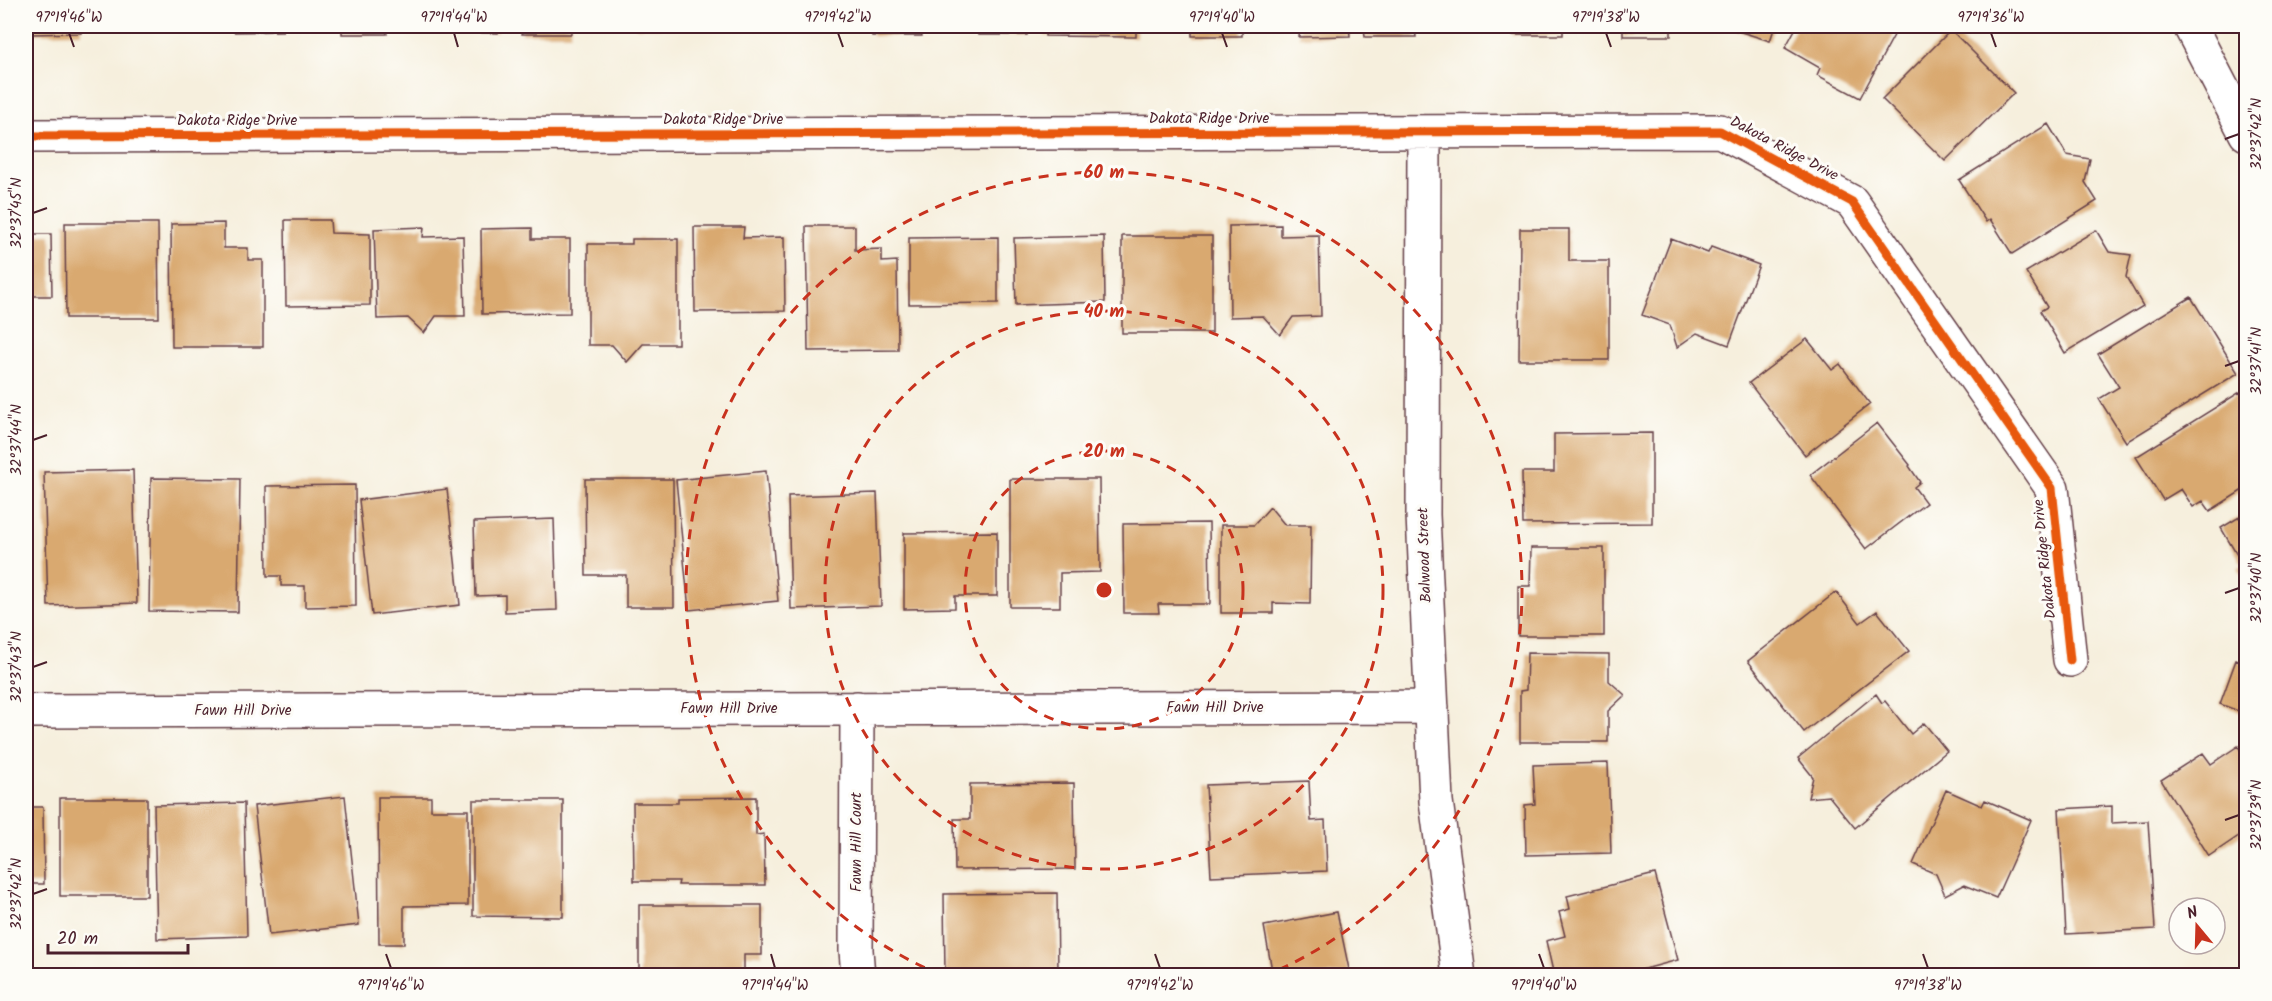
<svg xmlns="http://www.w3.org/2000/svg" width="2272" height="1001" font-family="Kalam,sans-serif">
  <rect width="100%" height="100%" fill="#fdfcf7"/>
  <filter id="ink" filterUnits="userSpaceOnUse"><feTurbulence type="fractalNoise" baseFrequency=".0167" numOctaves="2"/><feDisplacementMap in="SourceGraphic" scale="12" xChannelSelector="R" yChannelSelector="G"/><feConvolveMatrix kernelMatrix="1 2 1 2 8 2 1 2 1" color-interpolation-filters="sRGB"/></filter>
  <filter id="wash" filterUnits="userSpaceOnUse"><feTurbulence type="fractalNoise" baseFrequency=".008" numOctaves="4" result="noise"/><feDisplacementMap in="SourceGraphic" scale="24" xChannelSelector="R" yChannelSelector="G"/><feGaussianBlur stdDeviation="1.35" result="paint"/><feColorMatrix in="noise" values="0 0 0 0 0 0 0 0 0 0 0 0 0 0 0 0 0 1.4 0 .05"/><feComposite in="paint" operator="in"/></filter>
  <g filter="url(#wash)">
    <rect width="100%" height="100%" fill="#f6efdd"/>
    <g id="blocks">
      <!-- building -->
      <path fill="#d9a96f" d="M 31,26 L 81,26 L 81,33 L 31,34 Z
        M 234,26 L 283,26 L 283,31 L 234,32 Z
        M 342,26 L 387,26 L 387,34 L 342,34 Z
        M 453,26 L 498,26 L 498,33 L 453,32 Z
        M 522,26 L 571,26 L 571,34 L 522,34 Z
        M 636,26 L 718,26 L 718,28 L 636,28 Z
        M 833,26 L 922,26 L 922,36 L 872,36 L 872,29 L 833,30 Z
        M 978,26 L 1027,26 L 1027,35 L 978,35 Z
        M 1045,26 L 1136,26 L 1136,37 L 1045,36 Z
        M 1154,26 L 1242,26 L 1242,36 L 1192,36 L 1192,28 L 1154,28 Z
        M 1300,26 L 1349,26 L 1350,36 L 1299,37 Z
        M 1364,26 L 1457,26 L 1457,28 L 1415,28 L 1416,37 L 1365,37 Z
        M 1512,26 L 1563,26 L 1563,35 L 1513,35 Z
        M 1623,26 L 1671,26 L 1671,36 L 1623,36 Z
        M 1722,26 L 1775,26 L 1770,41 Z
        M 1797,26 L 1899,26 L 1860,98 L 1817,75 L 1820,68 L 1785,48 Z
        M 1951,30 L 2014,93 L 1945,161 L 1882,99 Z
        M 2048,124 L 2067,155 L 2090,159 L 2085,182 L 2097,201 L 2012,254 L 1990,219 L 1986,222 L 1959,180 Z
        M 285,220 L 330,220 L 331,233 L 370,234 L 370,305 L 286,306 Z
        M 65,223 L 158,223 L 159,318 L 66,318 Z
        M 224,223 L 224,248 L 248,248 L 248,260 L 263,260 L 263,347 L 172,347 L 171,224 Z
        M 1281,225 L 1281,236 L 1319,235 L 1321,316 L 1293,317 L 1280,335 L 1263,316 L 1230,317 L 1229,226 Z
        M 806,226 L 855,226 L 855,250 L 882,249 L 882,262 L 897,261 L 898,350 L 808,351 Z
        M 424,227 L 423,237 L 463,236 L 465,316 L 436,316 L 424,333 L 408,318 L 377,319 L 374,229 Z
        M 694,227 L 744,227 L 743,238 L 784,237 L 785,311 L 695,312 Z
        M 532,228 L 532,239 L 570,239 L 570,313 L 482,314 L 481,229 Z
        M 1520,229 L 1569,229 L 1569,261 L 1609,261 L 1609,360 L 1519,360 Z
        M 2096,230 L 2109,252 L 2131,255 L 2126,277 L 2143,306 L 2065,353 L 2040,311 L 2047,307 L 2026,272 Z
        M 26,234 L 51,234 L 52,296 L 26,296 Z
        M 1104,236 L 1105,302 L 1016,305 L 1014,238 Z
        M 1122,236 L 1212,236 L 1212,333 L 1122,333 Z
        M 998,237 L 998,303 L 909,304 L 909,238 Z
        M 632,239 L 678,239 L 678,344 L 643,344 L 627,362 L 612,345 L 588,345 L 588,244 L 632,244 Z
        M 1671,239 L 1708,253 L 1711,247 L 1759,265 L 1729,345 L 1697,333 L 1677,347 L 1670,325 L 1642,315 Z
        M 2191,297 L 2238,373 L 2126,442 L 2099,399 L 2119,387 L 2098,354 Z
        M 1807,339 L 1832,370 L 1840,364 L 1870,404 L 1805,455 L 1749,383 Z
        M 2240,392 L 2246,402 L 2246,488 L 2210,511 L 2203,501 L 2193,507 L 2181,489 L 2163,500 L 2136,457 Z
        M 1877,423 L 1910,465 L 1909,466 L 1920,482 L 1914,487 L 1926,503 L 1866,549 L 1810,475 Z
        M 1652,433 L 1652,523 L 1523,524 L 1522,472 L 1554,472 L 1554,434 Z
        M 133,470 L 137,603 L 48,606 L 44,472 Z
        M 766,471 L 778,601 L 689,610 L 676,480 Z
        M 26,476 L 29,476 L 29,609 L 26,609 Z
        M 151,478 L 240,479 L 238,612 L 149,611 Z
        M 585,479 L 673,479 L 674,607 L 626,607 L 626,575 L 586,575 Z
        M 1010,479 L 1099,479 L 1100,572 L 1060,573 L 1060,607 L 1010,607 Z
        M 355,485 L 356,606 L 305,607 L 305,586 L 281,586 L 281,576 L 267,576 L 266,486 Z
        M 447,489 L 460,605 L 372,615 L 359,500 Z
        M 877,493 L 881,606 L 791,609 L 788,496 Z
        M 1270,507 L 1285,525 L 1311,525 L 1310,604 L 1273,603 L 1273,613 L 1221,613 L 1221,525 L 1254,525 Z
        M 2246,513 L 2246,582 L 2238,568 L 2243,565 L 2221,528 Z
        M 554,519 L 557,610 L 505,612 L 505,595 L 476,596 L 474,522 Z
        M 1209,523 L 1210,604 L 1158,604 L 1159,613 L 1124,613 L 1123,524 Z
        M 997,532 L 997,596 L 955,596 L 955,608 L 904,609 L 904,533 Z
        M 1531,548 L 1604,548 L 1604,636 L 1518,636 L 1518,586 L 1530,586 Z
        M 1836,592 L 1860,623 L 1877,611 L 1909,651 L 1804,732 L 1748,661 Z
        M 1527,653 L 1609,654 L 1609,681 L 1625,695 L 1608,711 L 1608,742 L 1520,742 L 1520,691 L 1526,690 Z
        M 2236,660 L 2246,664 L 2246,714 L 2220,704 Z
        M 1876,694 L 1882,703 L 1885,701 L 1911,734 L 1924,723 L 1947,751 L 1855,828 L 1829,796 L 1808,798 L 1813,777 L 1798,758 Z
        M 2238,746 L 2246,759 L 2246,831 L 2209,856 L 2161,780 L 2203,753 L 2211,764 Z
        M 1608,763 L 1611,853 L 1526,855 L 1525,805 L 1535,804 L 1533,765 Z
        M 1309,781 L 1311,821 L 1325,820 L 1327,871 L 1211,876 L 1206,785 Z
        M 1074,783 L 1075,869 L 955,870 L 954,819 L 970,819 L 970,784 Z
        M 1946,790 L 1982,806 L 1985,800 L 2031,820 L 1996,898 L 1964,885 L 1945,895 L 1936,874 L 1913,864 Z
        M 345,796 L 359,925 L 269,935 L 254,806 Z
        M 378,797 L 431,797 L 431,810 L 468,810 L 468,905 L 404,906 L 404,944 L 379,944 Z
        M 756,797 L 756,835 L 764,834 L 765,885 L 678,885 L 679,881 L 634,881 L 633,803 L 678,803 L 678,798 Z
        M 60,798 L 147,798 L 147,896 L 60,896 Z
        M 473,800 L 563,800 L 563,917 L 473,916 Z
        M 244,803 L 247,936 L 157,939 L 154,805 Z
        M 2112,806 L 2112,823 L 2148,821 L 2155,929 L 2066,934 L 2059,809 Z
        M 26,807 L 43,807 L 44,884 L 26,884 Z
        M 1655,874 L 1678,960 L 1619,976 L 1554,976 L 1546,941 L 1565,936 L 1559,912 L 1570,909 L 1567,896 Z
        M 1057,893 L 1058,976 L 945,976 L 944,894 Z
        M 639,905 L 762,905 L 762,955 L 744,955 L 744,976 L 639,976 Z
        M 1337,912 L 1350,974 L 1273,976 L 1264,926 Z"/>
    </g>
  </g>
  <g filter="url(#ink)">
    <use href="#blocks" fill-opacity="0" stroke="#643e46" stroke-width="1.5"/>
    <g fill="none" stroke-linecap="round" stroke-linejoin="round">
      <defs>
        <path id="minor" d="M 2190,26 L 2246,134
          M 1424,133 L 1423,515 L 1436,801 L 1459,976
          M 26,136 L 1720,131 L 1852,202 L 2052,488 L 2070,660
          M 857,708 L 856,950 L 858,976
          M 26,711 L 1432,707"/>
      </defs>
      <!-- minor casing -->
      <use href="#minor" stroke="#643e46" stroke-width="36"/>
      <!-- minor -->
      <use href="#minor" stroke="#fff" stroke-width="33"/>
      <defs>
        <path id="cycleway" d="M 26,136 L 1720,131 L 1852,202 L 2052,488 L 2070,660"/>
      </defs>
      <!-- cycleway casing -->
      <use href="#cycleway" stroke="#fdfcf7" stroke-width="13"/>
      <!-- cycleway -->
      <use href="#cycleway" stroke="#e8590c" stroke-width="9"/>
    </g>
  </g>
  <!-- ticks -->
  <path fill="none" stroke="#4a1f2b" stroke-width="2" d="M 69,33 L 74,47M 454,33 L 458,47M 838,33 L 843,47M 1222,33 L 1227,47M 1606,33 L 1611,47M 1991,33 L 1996,47M 2225,139 L 2239,134M 33,213 L 47,208M 2225,366 L 2239,361M 33,440 L 47,435M 2225,593 L 2239,588M 33,667 L 47,662M 2225,820 L 2239,815M 33,894 L 47,889M 386,954 L 391,968M 771,954 L 775,968M 1155,954 L 1160,968M 1539,954 L 1544,968M 1923,954 L 1928,968"/>
  <!-- distance rings -->
  <g fill="none" stroke="#c8321e" stroke-width="3" stroke-dasharray="10 8">
    <circle cx="1104" cy="590" r="139"/>
    <circle cx="1104" cy="590" r="279"/>
    <path d="M941 975A418 418 0 1 1 1267 975"/>
  </g>
  <g text-anchor="middle" dominant-baseline="central" stroke-width="6" stroke-linejoin="round" paint-order="stroke">
    <!-- street labels -->
    <g font-size="15" fill="#4a1f2b" stroke="#fdfcf7">
      <text x="1209" y="119">Dakota Ridge Drive</text>
      <text x="723" y="120">Dakota Ridge Drive</text>
      <text x="237" y="121">Dakota Ridge Drive</text>
      <text transform="translate(1784 149) rotate(28)">Dakota Ridge Drive</text>
      <text transform="translate(1425 555) rotate(-92)">Balwood Street</text>
      <text transform="translate(2045 559) rotate(-96)">Dakota Ridge Drive</text>
      <text x="1215" y="708">Fawn Hill Drive</text>
      <text x="729" y="709">Fawn Hill Drive</text>
      <text x="243" y="711">Fawn Hill Drive</text>
      <text transform="translate(857 842) rotate(-90)">Fawn Hill Court</text>
    </g>
  </g>
  <circle cx="1104" cy="590" r="9" fill="#c8321e" stroke="#fdfcf7" stroke-width="3"/>
  <g font-size="18" text-anchor="middle" font-weight="bold" fill="#c8321e" stroke="#fdfcf7" stroke-width="6" stroke-linejoin="round" paint-order="stroke">
    <text x="1104" y="178">60 m</text>
    <text x="1104" y="317">40 m</text>
    <text x="1104" y="457">20 m</text>
  </g>
  <!-- margin -->
  <rect width="2272" height="1001" fill="none" stroke="#fdfcf7" stroke-width="66"/>
  <!-- north arrow -->
  <g transform="translate(2197 926) rotate(341)"><circle r="28" fill="#fdfcf7" stroke="#b5a4a5" stroke-width="1.5"/>
  <path d="M0-4.5L10 22L0 15L-10 22Z" fill="#c8321e"/>
  <text y="-9" font-size="16" font-weight="bold" text-anchor="middle" fill="#4a1f2b">N</text>
  </g>
  <!-- scale -->
  <path d="M48 944v9h140v-9" fill="none" stroke="#4a1f2b" stroke-width="3"/>
  <text x="57" y="944" font-size="18" fill="#4a1f2b" stroke="#fdfcf7" stroke-width="4.5" paint-order="stroke">20 m</text>
  <rect x="33" y="33" width="2206" height="935" fill="none" stroke="#4a1f2b" stroke-width="2"/>
  <g font-size="15" text-anchor="middle" fill="#4a1f2b">
    <text x="69" y="22">97°19'46"W</text>
    <text x="454" y="22">97°19'44"W</text>
    <text x="838" y="22">97°19'42"W</text>
    <text x="1222" y="22">97°19'40"W</text>
    <text x="1606" y="22">97°19'38"W</text>
    <text x="1991" y="22">97°19'36"W</text>
    <text transform="translate(2256 134) rotate(-90)" y="5">32°37'42"N</text>
    <text transform="translate(16 213) rotate(-90)" y="5">32°37'45"N</text>
    <text transform="translate(2256 361) rotate(-90)" y="5">32°37'41"N</text>
    <text transform="translate(16 440) rotate(-90)" y="5">32°37'44"N</text>
    <text transform="translate(2256 588) rotate(-90)" y="5">32°37'40"N</text>
    <text transform="translate(16 667) rotate(-90)" y="5">32°37'43"N</text>
    <text transform="translate(2256 815) rotate(-90)" y="5">32°37'39"N</text>
    <text transform="translate(16 894) rotate(-90)" y="5">32°37'42"N</text>
    <text x="391" y="990">97°19'46"W</text>
    <text x="775" y="990">97°19'44"W</text>
    <text x="1160" y="990">97°19'42"W</text>
    <text x="1544" y="990">97°19'40"W</text>
    <text x="1928" y="990">97°19'38"W</text>
  </g>
</svg>
